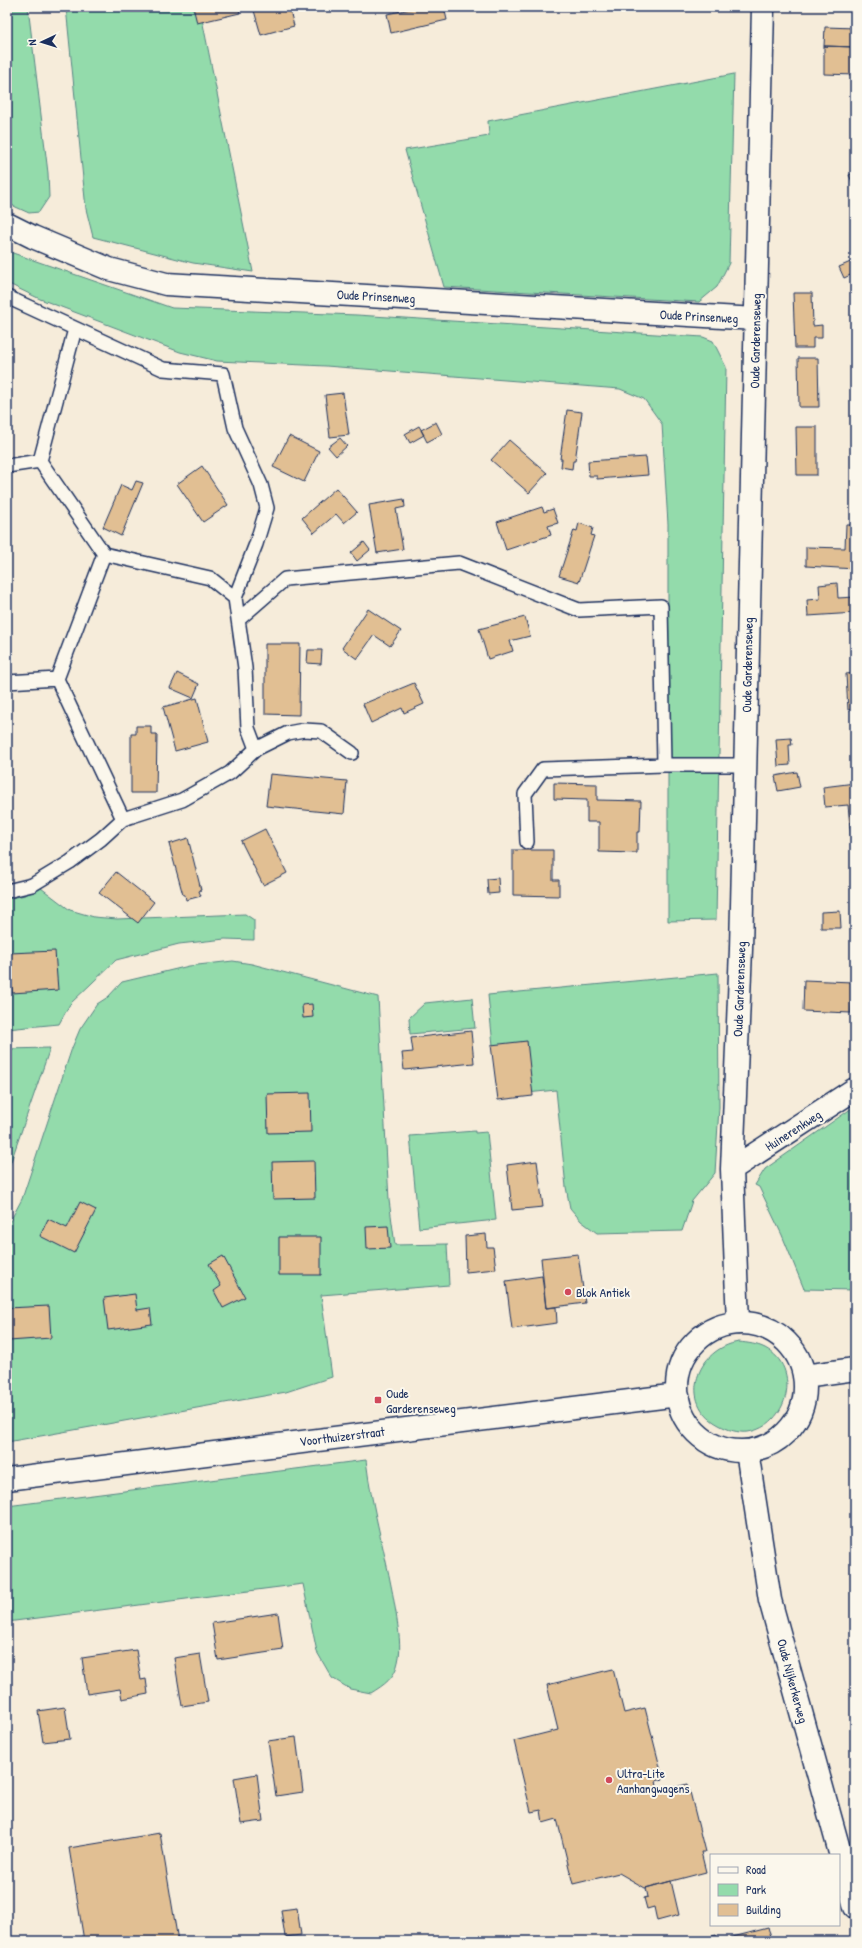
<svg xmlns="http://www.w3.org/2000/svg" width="862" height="1948" font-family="'Patrick Hand',sans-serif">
  <rect width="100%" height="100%" fill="#f6ecda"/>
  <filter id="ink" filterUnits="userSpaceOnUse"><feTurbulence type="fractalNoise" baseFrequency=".025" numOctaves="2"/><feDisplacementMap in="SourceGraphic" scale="8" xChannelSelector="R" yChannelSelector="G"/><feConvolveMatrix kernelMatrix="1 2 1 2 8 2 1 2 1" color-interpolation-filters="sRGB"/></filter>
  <g filter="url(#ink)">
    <!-- green -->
    <path fill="#93dbab" stroke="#578584" d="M 7,7 L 28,7 L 48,173 L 49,197 L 39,212 L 29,213 L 7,203 L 7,154 L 9,154 C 15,102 7,58 7,7 Z
      M 66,7 L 201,7 L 202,19 L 253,272 L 193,263 L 93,237 L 86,209 Z
      M 734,74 L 729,263 L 717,287 L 699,302 L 444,287 L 405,150 L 489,136 L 488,121 Z
      M 7,251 L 172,308 L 357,315 L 703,337 L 713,341 L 726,367 L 716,920 L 668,921 L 668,524 L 662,424 L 644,399 L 620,389 L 326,366 L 217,361 L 180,352 L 40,299 L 7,283 Z
      M 41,888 L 70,910 L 94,917 L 117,919 L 245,914 L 254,920 L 254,940 L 225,939 L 179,944 L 116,960 L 70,1004 L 59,1024 L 7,1029 L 7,899 L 25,895 Z
      M 233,961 L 252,964 L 378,997 L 389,1200 L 395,1245 L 447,1244 L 449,1285 L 321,1295 L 332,1377 L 286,1392 L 7,1442 L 7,1227 L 22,1199 L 72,1048 L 80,1029 L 97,1004 L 108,997 L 122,982 L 189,966 Z
      M 718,973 L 719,1107 L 715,1173 L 692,1201 L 682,1231 L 597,1233 L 581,1221 L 570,1208 L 566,1187 L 556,1090 L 498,1096 L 488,995 Z
      M 472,998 L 475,1028 L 410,1034 L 409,1018 L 425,1003 Z
      M 50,1048 L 7,1173 L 7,1049 Z
      M 855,1106 L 855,1290 L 804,1289 L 782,1235 L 759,1187 L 755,1185 L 765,1169 Z
      M 475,1131 L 475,1133 L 487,1132 L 496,1220 L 419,1228 L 410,1136 Z
      M 739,1342 C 748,1343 757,1344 765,1348 C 803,1368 788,1426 748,1432 C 738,1433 728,1430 719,1425 C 677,1403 697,1348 739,1342 Z
      M 366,1460 C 372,1511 388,1561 396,1613 C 398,1628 402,1647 398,1662 C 395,1678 384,1685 371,1693 L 350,1689 L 332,1678 L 317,1652 L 303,1584 L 7,1622 L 7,1506 Z"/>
    <!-- building -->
    <path fill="#e1bf93" stroke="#1b2f5e" d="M 193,7 L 238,7 L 240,13 L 197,23 Z
      M 253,7 L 289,7 L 294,26 L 261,35 Z
      M 420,7 L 444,7 L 447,20 L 391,33 L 387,14 Z
      M 825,27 L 855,28 L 855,47 L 824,46 Z
      M 824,46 L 855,47 L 855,75 L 824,74 Z
      M 855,172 L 855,188 L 849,175 Z
      M 855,260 L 855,273 L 844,278 L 839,267 Z
      M 793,293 L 812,293 L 813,326 L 822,325 L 822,338 L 813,338 L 813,348 L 795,348 Z
      M 798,358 L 818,358 L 819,407 L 799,407 Z
      M 343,393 L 349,435 L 330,437 L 325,395 Z
      M 567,410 L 582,412 L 575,461 L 573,461 L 572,469 L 561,467 L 562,459 L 560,459 Z
      M 436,422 L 442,434 L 427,442 L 421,430 Z
      M 419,426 L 424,435 L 410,443 L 405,434 Z
      M 796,427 L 817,427 L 817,475 L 797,475 Z
      M 289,436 L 319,451 L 304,482 L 273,467 Z
      M 340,438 L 347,446 L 336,456 L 328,447 Z
      M 509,440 L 547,473 L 529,493 L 491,460 Z
      M 646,457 L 648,475 L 597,479 L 597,476 L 589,476 L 588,461 Z
      M 202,466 L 228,505 L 203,522 L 177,484 Z
      M 136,481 L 143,483 L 121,536 L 103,527 L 121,485 L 132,490 Z
      M 336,488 L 357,512 L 344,523 L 336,514 L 314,533 L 302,518 Z
      M 404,499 L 405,507 L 396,509 L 403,549 L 377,553 L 369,505 Z
      M 542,507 L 544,512 L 553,509 L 558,523 L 548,526 L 551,535 L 506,550 L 497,522 Z
      M 579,523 L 593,528 L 591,535 L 594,536 L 579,582 L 559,576 L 574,530 L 577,531 Z
      M 846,525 L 855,525 L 855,569 L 806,566 L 806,547 L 845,548 Z
      M 364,542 L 370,550 L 357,561 L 351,553 Z
      M 837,583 L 838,598 L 855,597 L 855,613 L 808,616 L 807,600 L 820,599 L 819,585 Z
      M 368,609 L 401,631 L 390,646 L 374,635 L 357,659 L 342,648 Z
      M 525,617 L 530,636 L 510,641 L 513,651 L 488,659 L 479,629 Z
      M 265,644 L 300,644 L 299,715 L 265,714 Z
      M 308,650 L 322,650 L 321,664 L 307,663 Z
      M 177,673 L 199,684 L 193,698 L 170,688 Z
      M 855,673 L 855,709 L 848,710 L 846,674 Z
      M 414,683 L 424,704 L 404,713 L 402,708 L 371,723 L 363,704 Z
      M 197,698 L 208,742 L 175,751 L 163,707 Z
      M 136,726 L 151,726 L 151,734 L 157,734 L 156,793 L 131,793 L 131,734 L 136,734 Z
      M 851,729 L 855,729 L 855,769 L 854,769 Z
      M 791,738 L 792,745 L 789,745 L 790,765 L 778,766 L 776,739 Z
      M 797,772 L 800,787 L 778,791 L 775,776 Z
      M 270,774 L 347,781 L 344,814 L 266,806 Z
      M 554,783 L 597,784 L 597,800 L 641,801 L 640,832 L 637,832 L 637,853 L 599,852 L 599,822 L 587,822 L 587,800 L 554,799 Z
      M 855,783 L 855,836 L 851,837 L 848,805 L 825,807 L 823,787 Z
      M 265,829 L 287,873 L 263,885 L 241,841 Z
      M 188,838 L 201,890 L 199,891 L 201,896 L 186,900 L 185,895 L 183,895 L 169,844 Z
      M 513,850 L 553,850 L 553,880 L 559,880 L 559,896 L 513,895 Z
      M 116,872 L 154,902 L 138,923 L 99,893 Z
      M 498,878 L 499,893 L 488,894 L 487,879 Z
      M 840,911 L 841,928 L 821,928 L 821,912 Z
      M 55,951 L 58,990 L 12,993 L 10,953 Z
      M 854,979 L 855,995 L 852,995 L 851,1013 L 803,1011 L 804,980 L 852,982 Z
      M 312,1004 L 313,1017 L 303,1018 L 302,1005 Z
      M 471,1031 L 474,1063 L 404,1070 L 402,1053 L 413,1052 L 411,1038 Z
      M 527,1041 L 533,1096 L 498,1100 L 491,1045 Z
      M 310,1093 L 311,1132 L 268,1133 L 267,1094 Z
      M 314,1161 L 315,1198 L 273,1199 L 272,1162 Z
      M 537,1161 L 543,1207 L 512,1210 L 507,1165 Z
      M 80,1202 L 96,1210 L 74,1253 L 40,1236 L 48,1219 L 67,1228 Z
      M 388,1226 L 390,1248 L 367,1249 L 366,1227 Z
      M 486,1234 L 487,1247 L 493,1247 L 496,1269 L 466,1272 L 465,1236 Z
      M 279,1237 L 321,1237 L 321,1275 L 279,1275 Z
      M 578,1254 L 585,1303 L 546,1308 L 541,1258 Z
      M 223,1256 L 245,1297 L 223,1308 L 214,1291 L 221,1286 L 209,1264 Z
      M 542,1276 L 546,1308 L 556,1307 L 557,1323 L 512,1329 L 506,1281 Z
      M 135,1294 L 137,1310 L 150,1308 L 152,1324 L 108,1330 L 104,1298 Z
      M 49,1306 L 51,1338 L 9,1341 L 7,1308 Z
      M 278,1613 L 283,1650 L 218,1660 L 212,1623 Z
      M 136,1650 L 141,1680 L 146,1679 L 148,1694 L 122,1699 L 120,1689 L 87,1694 L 82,1658 Z
      M 200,1654 L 208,1702 L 182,1706 L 174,1658 Z
      M 613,1669 L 624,1713 L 645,1708 L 663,1779 L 656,1781 L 658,1791 L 688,1784 L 705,1852 L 701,1852 L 706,1872 L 645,1888 L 619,1873 L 573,1884 L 557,1819 L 543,1823 L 541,1810 L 531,1812 L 514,1741 L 558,1730 L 547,1685 Z
      M 65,1707 L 70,1739 L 43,1742 L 38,1711 Z
      M 296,1737 L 303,1792 L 276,1796 L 268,1741 Z
      M 257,1774 L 263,1821 L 241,1824 L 234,1778 Z
      M 160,1833 L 178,1941 L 84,1941 L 69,1848 Z
      M 671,1881 L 679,1915 L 657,1921 L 654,1907 L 647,1909 L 644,1898 L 648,1897 L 646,1888 Z
      M 297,1908 L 301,1935 L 285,1937 L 281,1910 Z
      M 768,1928 L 773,1941 L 730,1941 L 729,1938 Z
      M 716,1935 L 718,1941 L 698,1941 L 697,1940 Z"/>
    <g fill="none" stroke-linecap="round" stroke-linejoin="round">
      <defs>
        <path id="lane" d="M 7,297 L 163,369 L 223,374 L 235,428 L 261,485 L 267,508 L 256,544 L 235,598 L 245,668 L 248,728 L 256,749
          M 75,329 L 40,461 L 104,554 L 210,578 L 235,598
          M 7,466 L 40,461
          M 104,554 L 57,679 L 123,819
          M 238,620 L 285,579 L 459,563 L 579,610 L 661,606 L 664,765
          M 7,682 L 57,679
          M 527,842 L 525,794 L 543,769 L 664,765 L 744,765
          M 7,891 L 32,885 L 70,862 L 101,839 L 123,819 L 182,800 L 230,773 L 256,749 L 288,733 L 304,730 L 321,731 L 352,753"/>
        <path id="street" d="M 7,224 L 33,237 L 109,269 L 166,284 L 756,319
          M 732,1169 L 855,1089
          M 738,1323 L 732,1169 L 741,949 L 763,7"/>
        <path id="secondary" d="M 747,1451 L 770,1600 L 855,1907"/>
        <path id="primary" d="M677 1387a64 64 0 1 1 128 0a64 64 0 1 1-128 0Z
          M 804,1376 L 855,1369
          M 7,1479 L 678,1395"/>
      </defs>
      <!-- lane casing -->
      <use href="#lane" stroke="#1b2f5e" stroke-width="16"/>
      <!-- street casing -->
      <use href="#street" stroke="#1b2f5e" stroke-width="25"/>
      <!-- secondary casing -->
      <use href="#secondary" stroke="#1b2f5e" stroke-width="25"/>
      <!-- primary casing -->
      <use href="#primary" stroke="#1b2f5e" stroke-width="25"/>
      <!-- lane -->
      <use href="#lane" stroke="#fbf7ec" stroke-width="13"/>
      <!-- street -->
      <use href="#street" stroke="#fbf7ec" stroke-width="22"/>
      <!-- secondary -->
      <use href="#secondary" stroke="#fbf7ec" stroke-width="22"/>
      <!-- primary -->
      <use href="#primary" stroke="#fbf7ec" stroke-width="22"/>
    </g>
  </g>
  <!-- markers -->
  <g fill="#d1495b" stroke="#fbf7ec" stroke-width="1.5">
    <circle cx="568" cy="1292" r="4"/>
    <rect x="374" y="1396" width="8" height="8" rx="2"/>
    <circle cx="609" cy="1780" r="4"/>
  </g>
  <g text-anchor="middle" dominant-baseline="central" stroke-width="4" stroke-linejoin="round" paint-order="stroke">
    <!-- street labels -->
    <g font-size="13" fill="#1b2f5e" stroke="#fbf7ec">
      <text transform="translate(376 296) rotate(3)">Oude Prinsenweg</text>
      <text transform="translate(699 316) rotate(3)">Oude Prinsenweg</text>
      <text transform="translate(755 341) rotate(-89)">Oude Garderenseweg</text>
      <text transform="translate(747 665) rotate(-89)">Oude Garderenseweg</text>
      <text transform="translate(739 989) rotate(-88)">Oude Garderenseweg</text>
      <text transform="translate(793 1130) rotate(-33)">Huinerenkweg</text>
      <text transform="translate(342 1436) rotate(-7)">Voorthuizerstraat</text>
      <text transform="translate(793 1681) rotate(75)">Oude Nijkerkerweg</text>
    </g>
    <!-- poi labels -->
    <g font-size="13" fill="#1b2f5e" stroke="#fbf7ec" text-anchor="start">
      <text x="576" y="1292">Blok Antiek</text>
      <text x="386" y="1393">Oude<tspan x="386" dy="15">Garderenseweg</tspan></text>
      <text x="617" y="1773">Ultra-Lite<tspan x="617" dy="15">Aanhangwagens</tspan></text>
    </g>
  </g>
  <!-- margin -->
  <rect width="862" height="1948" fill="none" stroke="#fbf7ec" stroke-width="24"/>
  <rect x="12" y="12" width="838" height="1924" fill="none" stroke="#1b2f5e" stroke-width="1.5" filter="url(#ink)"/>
  <!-- legend -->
  <rect x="710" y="1854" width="130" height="72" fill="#fbf7ec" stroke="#a1a7b3"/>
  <rect x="718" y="1867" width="20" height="6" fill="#fbf7ec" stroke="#a1a7b3"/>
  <text x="746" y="1874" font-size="12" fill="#1b2f5e">Road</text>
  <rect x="718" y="1884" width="20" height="12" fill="#93dbab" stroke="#a1a7b3"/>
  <text x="746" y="1894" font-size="12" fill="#1b2f5e">Park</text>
  <rect x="718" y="1904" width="20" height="12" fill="#e1bf93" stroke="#a1a7b3"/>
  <text x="746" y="1914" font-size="12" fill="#1b2f5e">Building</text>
  <!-- north arrow -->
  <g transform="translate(42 42) rotate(266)" stroke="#fbf7ec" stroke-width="3" paint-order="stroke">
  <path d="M0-3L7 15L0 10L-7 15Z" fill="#1b2f5e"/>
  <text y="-6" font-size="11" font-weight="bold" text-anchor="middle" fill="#1b2f5e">N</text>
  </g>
</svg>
